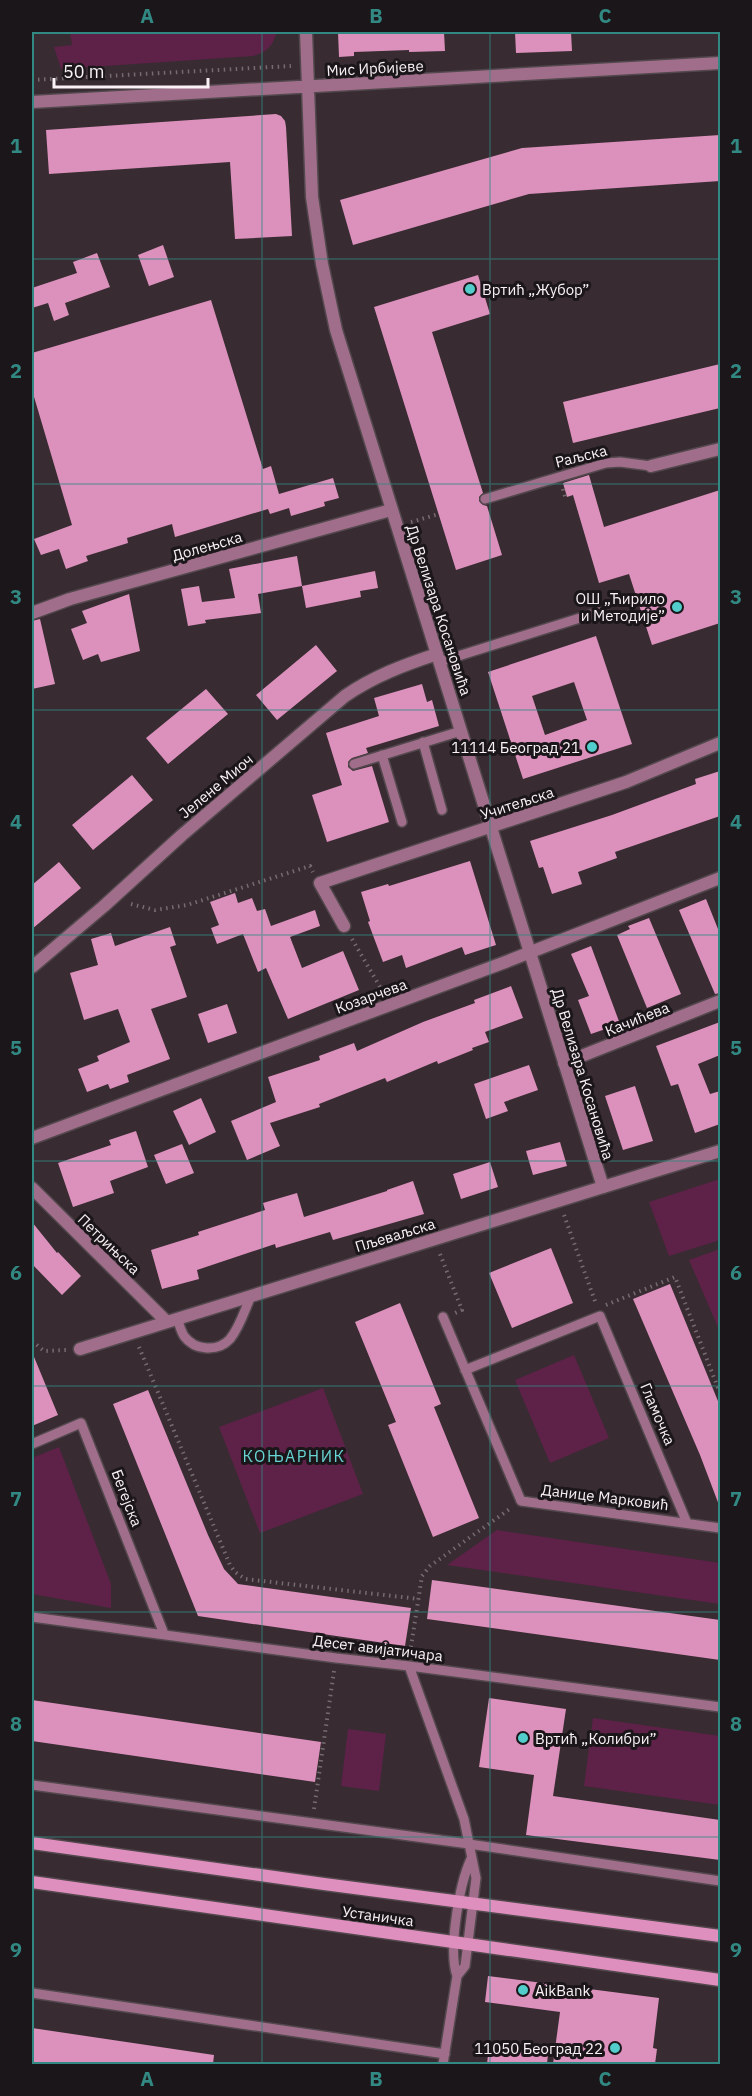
<svg xmlns="http://www.w3.org/2000/svg" width="752" height="2096" font-family="'IBM Plex Sans',sans-serif">
  <rect width="100%" height="100%" fill="#382c32"/>
  <!-- green -->
  <path fill="#5e2148" d="M 70,32 L 277,32 C 272,46 268,52 253,56 L 61,69 L 54,47 L 72,45 Z
    M 720,1179 L 720,1240 L 669,1256 L 649,1202 Z
    M 720,1249 L 720,1332 L 689,1260 Z
    M 574,1355 L 609,1438 L 550,1463 L 515,1380 Z
    M 323,1388 L 363,1494 L 260,1533 L 219,1427 Z
    M 59,1447 L 111,1584 L 111,1608 L 32,1594 L 32,1458 Z
    M 497,1530 L 720,1563 L 720,1604 L 447,1565 Z
    M 593,1718 L 720,1736 L 720,1805 L 584,1786 Z
    M 348,1729 L 386,1734 L 379,1791 L 341,1786 Z"/>
  <!-- building -->
  <path fill="#dc91bc" fill-rule="evenodd" d="M 338,32 L 444,32 L 445,51 L 409,52 L 409,50 L 354,52 L 354,56 L 339,57 Z
    M 515,32 L 571,32 L 572,51 L 516,53 Z
    M 276,114 L 281,116 L 285,121 L 286,127 L 292,236 L 235,239 L 230,162 L 49,174 L 46,130 Z
    M 720,135 L 720,181 L 529,194 L 353,245 L 340,200 L 522,148 Z
    M 163,245 L 174,277 L 149,286 L 138,255 Z
    M 97,253 L 110,287 L 65,303 L 69,315 L 54,321 L 48,303 L 32,308 L 32,288 L 77,273 L 73,262 Z
    M 478,275 L 490,314 L 432,332 L 483,493 L 479,497 L 479,501 L 483,505 L 487,506 L 502,555 L 456,570 L 374,307 Z
    M 211,300 L 263,469 L 271,466 L 279,494 L 333,478 L 339,498 L 324,502 L 325,506 L 291,516 L 289,508 L 270,514 L 268,509 L 175,537 L 172,524 L 127,538 L 128,543 L 86,556 L 88,561 L 66,569 L 59,549 L 41,555 L 34,539 L 72,525 L 32,390 L 32,353 Z
    M 720,364 L 720,408 L 573,443 L 563,402 Z
    M 589,475 L 604,527 L 720,490 L 720,623 L 652,645 L 629,574 L 599,583 L 573,495 L 567,497 L 563,483 Z
    M 297,556 L 302,586 L 258,594 L 261,613 L 205,620 L 206,623 L 188,626 L 181,589 L 199,586 L 202,602 L 235,598 L 229,569 Z
    M 375,571 L 378,588 L 360,591 L 361,597 L 306,608 L 302,586 Z
    M 129,594 L 140,651 L 101,662 L 98,654 L 83,660 L 71,629 L 87,623 L 82,611 Z
    M 40,619 L 55,684 L 32,689 L 32,621 Z
    M 596,636 L 632,744 L 523,779 L 488,672 ZM 574,682 L 587,720 L 545,735 L 532,696 Z
    M 316,645 L 337,671 L 277,720 L 256,695 Z
    M 422,684 L 427,702 L 432,700 L 439,726 L 366,748 L 368,753 L 352,758 L 348,762 L 348,767 L 353,771 L 372,766 L 389,822 L 327,842 L 312,795 L 342,785 L 326,733 L 379,716 L 374,698 Z
    M 206,689 L 228,714 L 168,764 L 146,738 Z
    M 720,771 L 720,816 L 615,852 L 617,858 L 578,872 L 582,884 L 552,894 L 543,867 L 539,868 L 530,841 L 612,815 L 696,784 L 695,779 Z
    M 132,775 L 153,800 L 93,850 L 72,825 Z
    M 470,861 L 496,945 L 465,955 L 462,947 L 406,968 L 402,955 L 383,962 L 368,922 L 370,921 L 361,892 L 388,884 L 389,886 Z
    M 59,862 L 81,888 L 32,929 L 32,885 Z
    M 235,893 L 238,903 L 252,898 L 257,911 L 265,909 L 271,926 L 315,910 L 320,926 L 290,937 L 302,968 L 343,951 L 359,990 L 288,1019 L 266,968 L 258,972 L 243,934 L 217,944 L 211,928 L 219,925 L 210,902 Z
    M 706,899 L 720,934 L 720,993 L 715,994 L 679,910 Z
    M 649,918 L 681,994 L 647,1008 L 617,935 L 630,929 L 628,926 Z
    M 170,927 L 176,945 L 170,947 L 187,997 L 151,1009 L 170,1059 L 127,1075 L 129,1082 L 110,1089 L 108,1084 L 87,1092 L 78,1069 L 99,1061 L 97,1056 L 130,1042 L 118,1009 L 84,1020 L 70,973 L 98,965 L 91,939 L 111,933 L 115,946 Z
    M 591,946 L 620,1024 L 591,1034 L 578,1000 L 589,996 L 571,954 Z
    M 511,986 L 523,1018 L 485,1032 L 489,1042 L 472,1048 L 473,1050 L 438,1064 L 437,1061 L 387,1082 L 385,1078 L 319,1104 L 320,1107 L 270,1123 L 280,1146 L 247,1160 L 231,1121 L 276,1102 L 268,1077 L 320,1060 L 319,1056 L 354,1043 L 357,1051 L 423,1022 L 475,1003 L 474,1000 Z
    M 227,1004 L 237,1033 L 208,1043 L 198,1014 Z
    M 720,1022 L 720,1055 L 698,1064 L 710,1094 L 720,1091 L 720,1124 L 695,1133 L 678,1084 L 671,1086 L 656,1046 Z
    M 529,1065 L 538,1090 L 504,1102 L 508,1111 L 486,1119 L 474,1084 Z
    M 635,1086 L 653,1141 L 623,1150 L 605,1096 Z
    M 201,1098 L 216,1132 L 189,1145 L 173,1111 Z
    M 136,1131 L 148,1167 L 110,1181 L 114,1193 L 73,1207 L 58,1163 L 111,1145 L 109,1140 Z
    M 560,1142 L 567,1166 L 533,1175 L 526,1151 Z
    M 182,1144 L 194,1173 L 166,1184 L 154,1155 Z
    M 490,1162 L 498,1187 L 461,1199 L 453,1174 Z
    M 413,1181 L 424,1214 L 333,1240 L 330,1232 L 276,1248 L 275,1244 L 197,1270 L 199,1279 L 162,1289 L 151,1250 L 199,1235 L 198,1232 L 265,1210 L 263,1203 L 297,1193 L 304,1217 L 387,1191 L 387,1190 Z
    M 32,1222 L 57,1253 L 58,1252 L 81,1276 L 62,1295 L 32,1264 Z
    M 551,1248 L 573,1303 L 512,1328 L 489,1273 Z
    M 670,1284 L 720,1406 L 720,1505 L 719,1505 L 700,1455 L 633,1299 Z
    M 400,1303 L 441,1404 L 434,1407 L 479,1518 L 433,1537 L 388,1425 L 396,1422 L 355,1322 Z
    M 32,1352 L 58,1415 L 32,1426 Z
    M 148,1390 L 208,1535 L 224,1569 L 238,1584 L 411,1608 L 405,1646 L 198,1616 L 113,1404 Z
    M 432,1580 L 720,1620 L 720,1660 L 427,1619 Z
    M 489,1698 L 566,1709 L 553,1796 L 720,1820 L 720,1860 L 526,1835 L 534,1775 L 479,1767 Z
    M 32,1700 L 321,1742 L 315,1782 L 32,1741 Z
    M 488,1976 L 659,1998 L 653,2048 L 657,2049 L 655,2064 L 553,2064 L 560,2012 L 485,2002 Z
    M 32,2028 L 214,2055 L 213,2064 L 32,2064 Z
    M 489,2046 L 548,2054 L 547,2064 L 487,2064 Z"/>
  <g fill="none" stroke-linecap="round" stroke-linejoin="round">
    <defs>
      <path id="service" d="M 485,499 L 606,463 L 620,462 L 651,466
        M 439,662 L 599,612
        M 423,742 L 442,810
        M 382,755 L 402,822
        M 354,764 L 461,731
        M 443,1317 L 521,1501 L 720,1528
        M 177,1318 C 179,1324 181,1331 184,1336 C 195,1351 218,1352 230,1339 C 240,1327 245,1309 251,1296
        M 465,1370 L 600,1316 L 687,1523
        M 32,1444 L 81,1423 L 164,1634
        M 32,1617 L 336,1658 L 409,1666 L 720,1707
        M 409,1666 L 464,1819 L 476,1878 L 465,1966 L 457,1976 L 443,2064
        M 32,1785 L 469,1844 L 720,1881
        M 457,1976 C 448,1950 459,1885 471,1859
        M 32,1993 L 445,2054"/>
      <path id="minor" d="M 651,466 L 720,449
        M 32,613 L 70,599 L 391,510
        M 344,926 L 320,883 L 626,782 L 720,743
        M 32,967 L 104,906 L 182,835 L 345,696 C 374,676 404,665 437,654
        M 564,1063 L 720,1001
        M 32,1138 L 508,961 L 720,878
        M 32,1188 L 167,1322
        M 80,1349 L 603,1187"/>
      <path id="tertiary" d="M 306,32 L 312,197 L 322,264 L 336,330 L 603,1187 L 720,1151
        M 32,102 L 720,63"/>
      <path id="secondary" d="M 32,1843 L 324,1884 L 720,1936
        M 32,1882 L 720,1980"/>
    </defs>
    <!-- service casing -->
    <use href="#service" stroke="#53484d" stroke-width="12"/>
    <!-- minor casing -->
    <use href="#minor" stroke="#53484d" stroke-width="15"/>
    <!-- tertiary casing -->
    <use href="#tertiary" stroke="#53484d" stroke-width="15"/>
    <!-- secondary casing -->
    <use href="#secondary" stroke="#53484d" stroke-width="15"/>
    <!-- path -->
    <path stroke="#766b70" stroke-width="4" stroke-dasharray="1.5 4.5" stroke-linecap="butt" d="M 32,80 L 291,66
      M 563,489 L 566,500
      M 411,522 L 439,514
      M 131,904 L 155,910 L 187,905 L 310,866 L 313,872
      M 352,939 L 383,992
      M 564,1215 L 596,1304
      M 440,1254 L 462,1310 L 455,1313
      M 606,1305 L 675,1277 L 720,1393
      M 32,1341 L 44,1351 L 67,1350
      M 139,1347 L 230,1565 L 235,1572 L 245,1579 L 419,1599
      M 410,1653 L 422,1576 L 430,1566 L 511,1508
      M 314,1809 L 334,1671"/>
    <!-- service -->
    <use href="#service" stroke="#a06e8a" stroke-width="9"/>
    <!-- minor -->
    <use href="#minor" stroke="#a06e8a" stroke-width="12"/>
    <!-- tertiary -->
    <use href="#tertiary" stroke="#a06e8a" stroke-width="12"/>
    <!-- secondary -->
    <use href="#secondary" stroke="#df8fbd" stroke-width="12"/>
  </g>
  <!-- grid -->
  <path fill="none" stroke="#328882" stroke-width="1.5" stroke-opacity="0.55" d="M 262,32 L 262,2064M 490,32 L 490,2064M 32,259 L 720,259M 32,484 L 720,484M 32,710 L 720,710M 32,935 L 720,935M 32,1161 L 720,1161M 32,1386 L 720,1386M 32,1612 L 720,1612M 32,1837 L 720,1837"/>
  <!-- markers -->
  <g fill="#52cdcc" stroke="#1b1619" stroke-width="2">
    <circle cx="470" cy="289" r="6"/>
    <circle cx="677" cy="607" r="6"/>
    <circle cx="592" cy="747" r="6"/>
    <circle cx="523" cy="1738" r="6"/>
    <circle cx="523" cy="1990" r="6"/>
    <circle cx="615" cy="2048" r="6"/>
  </g>
  <g text-anchor="middle" dominant-baseline="central" stroke-width="6" stroke-linejoin="round" paint-order="stroke">
    <!-- street labels -->
    <g font-size="15" fill="#f9f1f6" stroke="#1b1619">
      <text transform="translate(375 68) rotate(-3)">Мис Ирбијеве</text>
      <text transform="translate(581 456) rotate(-14)">Раљска</text>
      <text transform="translate(207 546) rotate(-16)">Долењска</text>
      <text transform="translate(439 610) rotate(72)">Др Велизара Косановића</text>
      <text transform="translate(216 786) rotate(-40)">Јелене Миоч</text>
      <text transform="translate(517 803) rotate(-18)">Учитељска</text>
      <text transform="translate(371 996) rotate(-20)">Козарчева</text>
      <text transform="translate(637 1019) rotate(-22)">Качићева</text>
      <text transform="translate(583 1074) rotate(73)">Др Велизара Косановића</text>
      <text transform="translate(395 1235) rotate(-17)">Пљеваљска</text>
      <text transform="translate(109 1244) rotate(44)">Петрињска</text>
      <text transform="translate(658 1414) rotate(67)">Гламочка</text>
      <text transform="translate(605 1497) rotate(7)">Данице Марковић</text>
      <text transform="translate(127 1498) rotate(69)">Бегејска</text>
      <text transform="translate(378 1648) rotate(7)">Десет авијатичара</text>
      <text transform="translate(378 1916) rotate(8)">Устаничка</text>
    </g>
    <!-- poi labels -->
    <g font-size="15" fill="#f9f1f6" stroke="#1b1619" text-anchor="start">
      <text x="482" y="289">Вртић „Жубор”</text>
      <text x="665" y="598" text-anchor="end">ОШ „Ћирило<tspan x="665" dy="17">и Методије”</tspan></text>
      <text x="580" y="747" text-anchor="end">11114 Београд 21</text>
      <text x="535" y="1738">Вртић „Колибри”</text>
      <text x="535" y="1990">AikBank</text>
      <text x="603" y="2048" text-anchor="end">11050 Београд 22</text>
    </g>
    <!-- neighbourhood labels -->
    <g font-size="16" letter-spacing="1.5" fill="#68d4d3" stroke="#1b1619">
      <text x="294" y="1456">КОЊАРНИК</text>
    </g>
  </g>
  <!-- border -->
  <rect width="752" height="2096" fill="none" stroke="#1b1619" stroke-width="66"/>
  <!-- scale -->
  <path d="M54 78v9h154v-9" fill="none" stroke="#f9f1f6" stroke-width="3"/>
  <text x="63" y="78" font-size="18" fill="#f9f1f6" stroke="#1b1619" stroke-width="4.5" paint-order="stroke">50 m</text>
  <rect x="33" y="33" width="686" height="2030" fill="none" stroke="#328882" stroke-width="2"/>
  <g font-size="20" text-anchor="middle" font-weight="bold" fill="#328882">
    <text x="147" y="23">A</text>
    <text x="376" y="23">B</text>
    <text x="605" y="23">C</text>
    <text x="16" y="153">1</text>
    <text x="736" y="153">1</text>
    <text x="16" y="378">2</text>
    <text x="736" y="378">2</text>
    <text x="16" y="604">3</text>
    <text x="736" y="604">3</text>
    <text x="16" y="829">4</text>
    <text x="736" y="829">4</text>
    <text x="16" y="1055">5</text>
    <text x="736" y="1055">5</text>
    <text x="16" y="1280">6</text>
    <text x="736" y="1280">6</text>
    <text x="16" y="1506">7</text>
    <text x="736" y="1506">7</text>
    <text x="16" y="1731">8</text>
    <text x="736" y="1731">8</text>
    <text x="16" y="1957">9</text>
    <text x="736" y="1957">9</text>
    <text x="147" y="2086">A</text>
    <text x="376" y="2086">B</text>
    <text x="605" y="2086">C</text>
  </g>
</svg>
